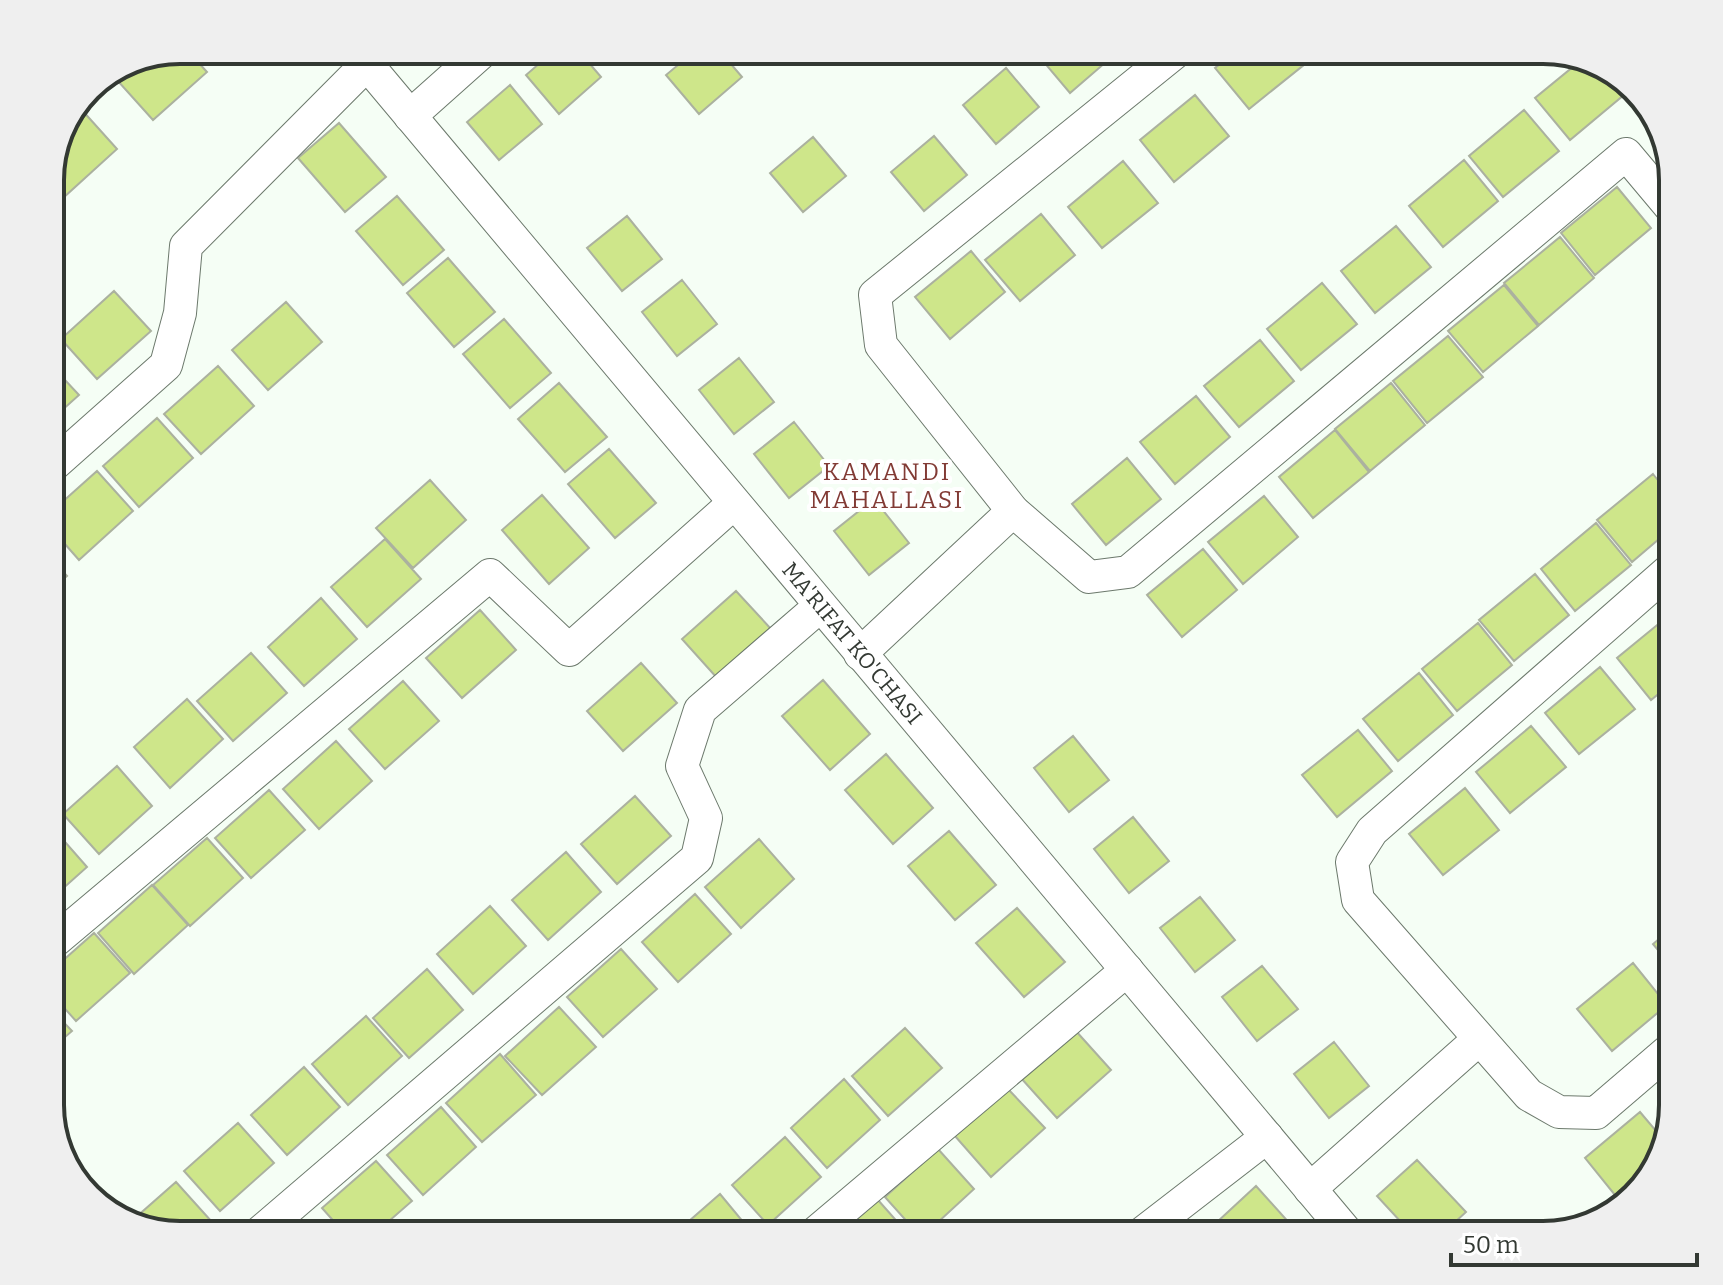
<svg xmlns="http://www.w3.org/2000/svg" width="1723" height="1285" font-family="Bitter,serif">
  <rect width="100%" height="100%" fill="#f5fef5"/>
  <!-- building -->
  <path fill="#cee68a" stroke="#abb19f" stroke-width="2" d="M 180,50 L 187,50 L 207,72 L 153,120 L 117,80 L 128,69 Z
    M 207,50 L 223,50 L 214,58 Z
    M 555,50 L 578,50 L 601,77 L 559,114 L 526,75 Z
    M 696,50 L 719,50 L 742,77 L 699,114 L 666,75 Z
    M 1042,50 L 1108,50 L 1113,56 L 1070,93 L 1037,54 Z
    M 1237,50 L 1293,50 L 1305,64 L 1249,109 L 1215,68 Z
    M 1579,62 L 1607,72 L 1625,94 L 1570,140 L 1535,98 Z
    M 1006,68 L 1039,107 L 996,144 L 963,105 Z
    M 510,85 L 542,124 L 499,160 L 467,122 Z
    M 1195,95 L 1229,136 L 1174,182 L 1140,140 Z
    M 81,109 L 117,149 L 63,198 L 50,184 L 50,171 Z
    M 1524,110 L 1559,151 L 1503,197 L 1469,156 Z
    M 339,123 L 386,177 L 345,212 L 298,158 Z
    M 934,136 L 967,175 L 924,211 L 891,172 Z
    M 813,137 L 846,176 L 803,212 L 770,173 Z
    M 1464,160 L 1498,201 L 1443,247 L 1409,206 Z
    M 1123,161 L 1158,203 L 1102,248 L 1068,207 Z
    M 1617,187 L 1651,228 L 1595,275 L 1561,233 Z
    M 397,196 L 444,250 L 403,285 L 356,231 Z
    M 1041,214 L 1075,255 L 1020,301 L 985,260 Z
    M 627,216 L 662,259 L 622,291 L 587,248 Z
    M 1396,226 L 1431,267 L 1375,313 L 1341,271 Z
    M 1560,237 L 1594,278 L 1539,325 L 1504,283 Z
    M 971,251 L 1005,292 L 950,339 L 915,297 Z
    M 448,258 L 495,312 L 454,347 L 407,293 Z
    M 682,280 L 717,324 L 677,356 L 642,312 Z
    M 1322,283 L 1357,324 L 1301,370 L 1267,329 Z
    M 1504,285 L 1538,326 L 1483,372 L 1448,331 Z
    M 114,291 L 151,331 L 97,379 L 61,339 Z
    M 286,302 L 322,342 L 268,390 L 232,350 Z
    M 504,319 L 551,373 L 510,408 L 463,354 Z
    M 1448,336 L 1483,377 L 1427,423 L 1393,381 Z
    M 1260,340 L 1294,381 L 1239,427 L 1204,386 Z
    M 739,358 L 774,402 L 734,434 L 699,390 Z
    M 50,364 L 79,395 L 50,421 Z
    M 218,366 L 254,406 L 201,454 L 164,414 Z
    M 559,383 L 607,437 L 565,472 L 518,419 Z
    M 1391,383 L 1425,425 L 1370,471 L 1335,429 Z
    M 1196,396 L 1230,437 L 1175,484 L 1140,442 Z
    M 157,418 L 193,458 L 139,507 L 103,466 Z
    M 794,422 L 829,466 L 789,498 L 754,454 Z
    M 1335,430 L 1369,472 L 1313,518 L 1279,477 Z
    M 609,449 L 656,503 L 615,538 L 568,484 Z
    M 1127,458 L 1161,499 L 1106,545 L 1072,504 Z
    M 97,471 L 133,511 L 79,560 L 50,527 L 50,513 Z
    M 1653,474 L 1673,499 L 1673,527 L 1632,562 L 1597,520 Z
    M 430,480 L 466,520 L 413,568 L 376,528 Z
    M 542,495 L 589,548 L 549,584 L 502,530 Z
    M 1264,496 L 1298,537 L 1243,584 L 1208,542 Z
    M 874,499 L 909,543 L 869,575 L 834,531 Z
    M 1596,523 L 1631,565 L 1575,611 L 1541,569 Z
    M 385,539 L 421,579 L 367,627 L 331,587 Z
    M 1203,549 L 1237,590 L 1182,637 L 1147,595 Z
    M 50,557 L 67,576 L 50,591 Z
    M 1535,574 L 1569,615 L 1514,661 L 1479,620 Z
    M 736,591 L 772,630 L 718,679 L 682,639 Z
    M 321,598 L 357,639 L 304,686 L 268,647 Z
    M 480,610 L 516,650 L 462,698 L 426,658 Z
    M 1673,612 L 1673,682 L 1651,700 L 1617,658 Z
    M 1478,623 L 1512,665 L 1457,711 L 1422,669 Z
    M 251,653 L 287,693 L 233,741 L 197,701 Z
    M 641,663 L 677,703 L 623,751 L 587,711 Z
    M 1600,667 L 1635,709 L 1579,754 L 1545,713 Z
    M 1419,673 L 1453,715 L 1398,761 L 1363,719 Z
    M 823,680 L 870,734 L 830,770 L 782,716 Z
    M 403,681 L 439,721 L 385,769 L 349,729 Z
    M 187,699 L 223,739 L 170,788 L 134,747 Z
    M 1531,726 L 1566,767 L 1510,813 L 1476,772 Z
    M 1358,730 L 1392,771 L 1337,817 L 1302,775 Z
    M 1073,736 L 1109,780 L 1069,812 L 1034,768 Z
    M 336,741 L 372,781 L 319,829 L 283,789 Z
    M 886,754 L 933,808 L 893,844 L 845,790 Z
    M 117,766 L 152,806 L 99,854 L 63,814 Z
    M 1465,788 L 1499,830 L 1443,875 L 1409,834 Z
    M 269,790 L 305,830 L 251,878 L 215,838 Z
    M 635,796 L 671,836 L 617,884 L 581,844 Z
    M 1133,817 L 1169,861 L 1129,893 L 1094,849 Z
    M 51,826 L 87,867 L 50,900 L 50,827 Z
    M 949,831 L 996,885 L 955,920 L 908,866 Z
    M 207,838 L 243,878 L 190,926 L 153,885 Z
    M 759,839 L 794,879 L 741,928 L 705,887 Z
    M 566,852 L 601,892 L 548,940 L 512,900 Z
    M 152,885 L 188,925 L 134,974 L 98,933 Z
    M 695,894 L 731,934 L 678,982 L 642,942 Z
    M 1200,897 L 1235,940 L 1195,972 L 1160,928 Z
    M 490,906 L 526,946 L 473,994 L 437,954 Z
    M 1017,908 L 1065,962 L 1024,997 L 976,943 Z
    M 1673,927 L 1673,968 L 1653,944 Z
    M 94,933 L 130,973 L 76,1021 L 50,992 L 50,972 Z
    M 621,949 L 657,989 L 603,1037 L 567,997 Z
    M 1633,963 L 1667,1005 L 1612,1051 L 1577,1009 Z
    M 1262,966 L 1298,1009 L 1257,1041 L 1222,997 Z
    M 427,969 L 463,1010 L 409,1058 L 373,1018 Z
    M 559,1007 L 596,1047 L 542,1095 L 505,1056 Z
    M 50,1008 L 72,1031 L 50,1050 Z
    M 366,1016 L 402,1056 L 348,1105 L 312,1064 Z
    M 905,1028 L 942,1068 L 888,1116 L 852,1076 Z
    M 1075,1030 L 1111,1070 L 1057,1118 L 1021,1078 Z
    M 1334,1042 L 1369,1086 L 1329,1118 L 1294,1074 Z
    M 500,1054 L 536,1095 L 482,1142 L 446,1103 Z
    M 304,1067 L 340,1107 L 287,1155 L 251,1115 Z
    M 844,1079 L 880,1120 L 827,1168 L 791,1128 Z
    M 1673,1085 L 1673,1104 L 1664,1093 Z
    M 1008,1089 L 1045,1128 L 991,1177 L 955,1136 Z
    M 441,1107 L 476,1147 L 423,1195 L 387,1155 Z
    M 1640,1112 L 1662,1138 L 1649,1175 L 1619,1200 L 1585,1158 Z
    M 238,1123 L 274,1163 L 220,1211 L 184,1171 Z
    M 785,1137 L 821,1177 L 768,1225 L 732,1185 Z
    M 938,1149 L 974,1189 L 924,1235 L 919,1235 L 885,1197 Z
    M 1417,1160 L 1466,1212 L 1441,1235 L 1413,1235 L 1377,1196 Z
    M 376,1161 L 412,1201 L 373,1235 L 346,1235 L 322,1208 Z
    M 176,1182 L 212,1222 L 198,1235 L 179,1235 L 134,1219 Z
    M 1256,1186 L 1292,1226 L 1283,1235 L 1203,1235 Z
    M 720,1194 L 754,1235 L 673,1235 Z
    M 878,1200 L 909,1235 L 839,1235 Z
    M 307,1225 L 316,1235 L 297,1235 Z"/>
  <g fill="none" stroke-linecap="round" stroke-linejoin="round">
    <defs>
      <g id="street">
        <path id="s1" d="M 355,50 L 1349,1235"/>
        <path d="M 1178,50 L 875,295 L 881,345 L 1013,511 L 1089,577 L 1128,572 L 1626,154 L 1673,210"/>
        <path d="M 410,116 L 484,50"/>
        <path d="M 50,468 L 166,365 L 180,313 L 186,246 L 367,64"/>
        <path d="M 1673,567 L 1372,831 L 1352,862 L 1358,900 L 1529,1095 L 1559,1112 L 1596,1113 L 1673,1047"/>
        <path d="M 860,654 L 1013,511"/>
        <path d="M 50,945 L 490,575 L 569,650 L 734,503"/>
        <path d="M 1310,1189 L 1478,1040"/>
        <path d="M 257,1235 L 697,858 L 706,818 L 682,766 L 700,710 L 819,607"/>
        <path d="M 813,1235 L 1127,970"/>
        <path d="M 1140,1235 L 1267,1137"/>
      </g>
    </defs>
    <!-- street casing -->
    <use href="#street" stroke="#6c796c" stroke-width="34"/>
    <!-- street -->
    <use href="#street" stroke="#fff" stroke-width="32"/>
  </g>
  <g text-anchor="middle" dominant-baseline="central" stroke-width="8" stroke-linejoin="round" paint-order="stroke">
    <!-- street labels -->
    <g font-size="22" fill="#333933" stroke="#fff">
      <text stroke="none"><textPath href="#s1" startOffset="774">MA'RIFAT KO'CHASI</textPath></text>
    </g>
    <!-- neighbourhood labels -->
    <g font-size="24" letter-spacing="2" fill="#823b35" stroke="#fff">
      <text x="887" y="472">KAMANDI<tspan x="887" dy="28">MAHALLASI</tspan></text>
    </g>
  </g>
  <!-- crop -->
  <path d="M0 0H1723V1285H0ZM180 64H1543A116 116 0 0 1 1659 180V1105A116 116 0 0 1 1543 1221H180A116 116 0 0 1 64 1105V180A116 116 0 0 1 180 64Z" fill="#efefef" fill-rule="evenodd"/>
  <path fill="none" stroke="#333933" stroke-width="4" d="M180 64H1543A116 116 0 0 1 1659 180V1105A116 116 0 0 1 1543 1221H180A116 116 0 0 1 64 1105V180A116 116 0 0 1 180 64Z"/>
  <!-- scale -->
  <path d="M1451 1253v12h246v-12" fill="none" stroke="#333933" stroke-width="4"/>
  <text x="1463" y="1253" font-size="24" fill="#333933" stroke="#ffffff" stroke-width="6" paint-order="stroke">50 m</text>
</svg>
